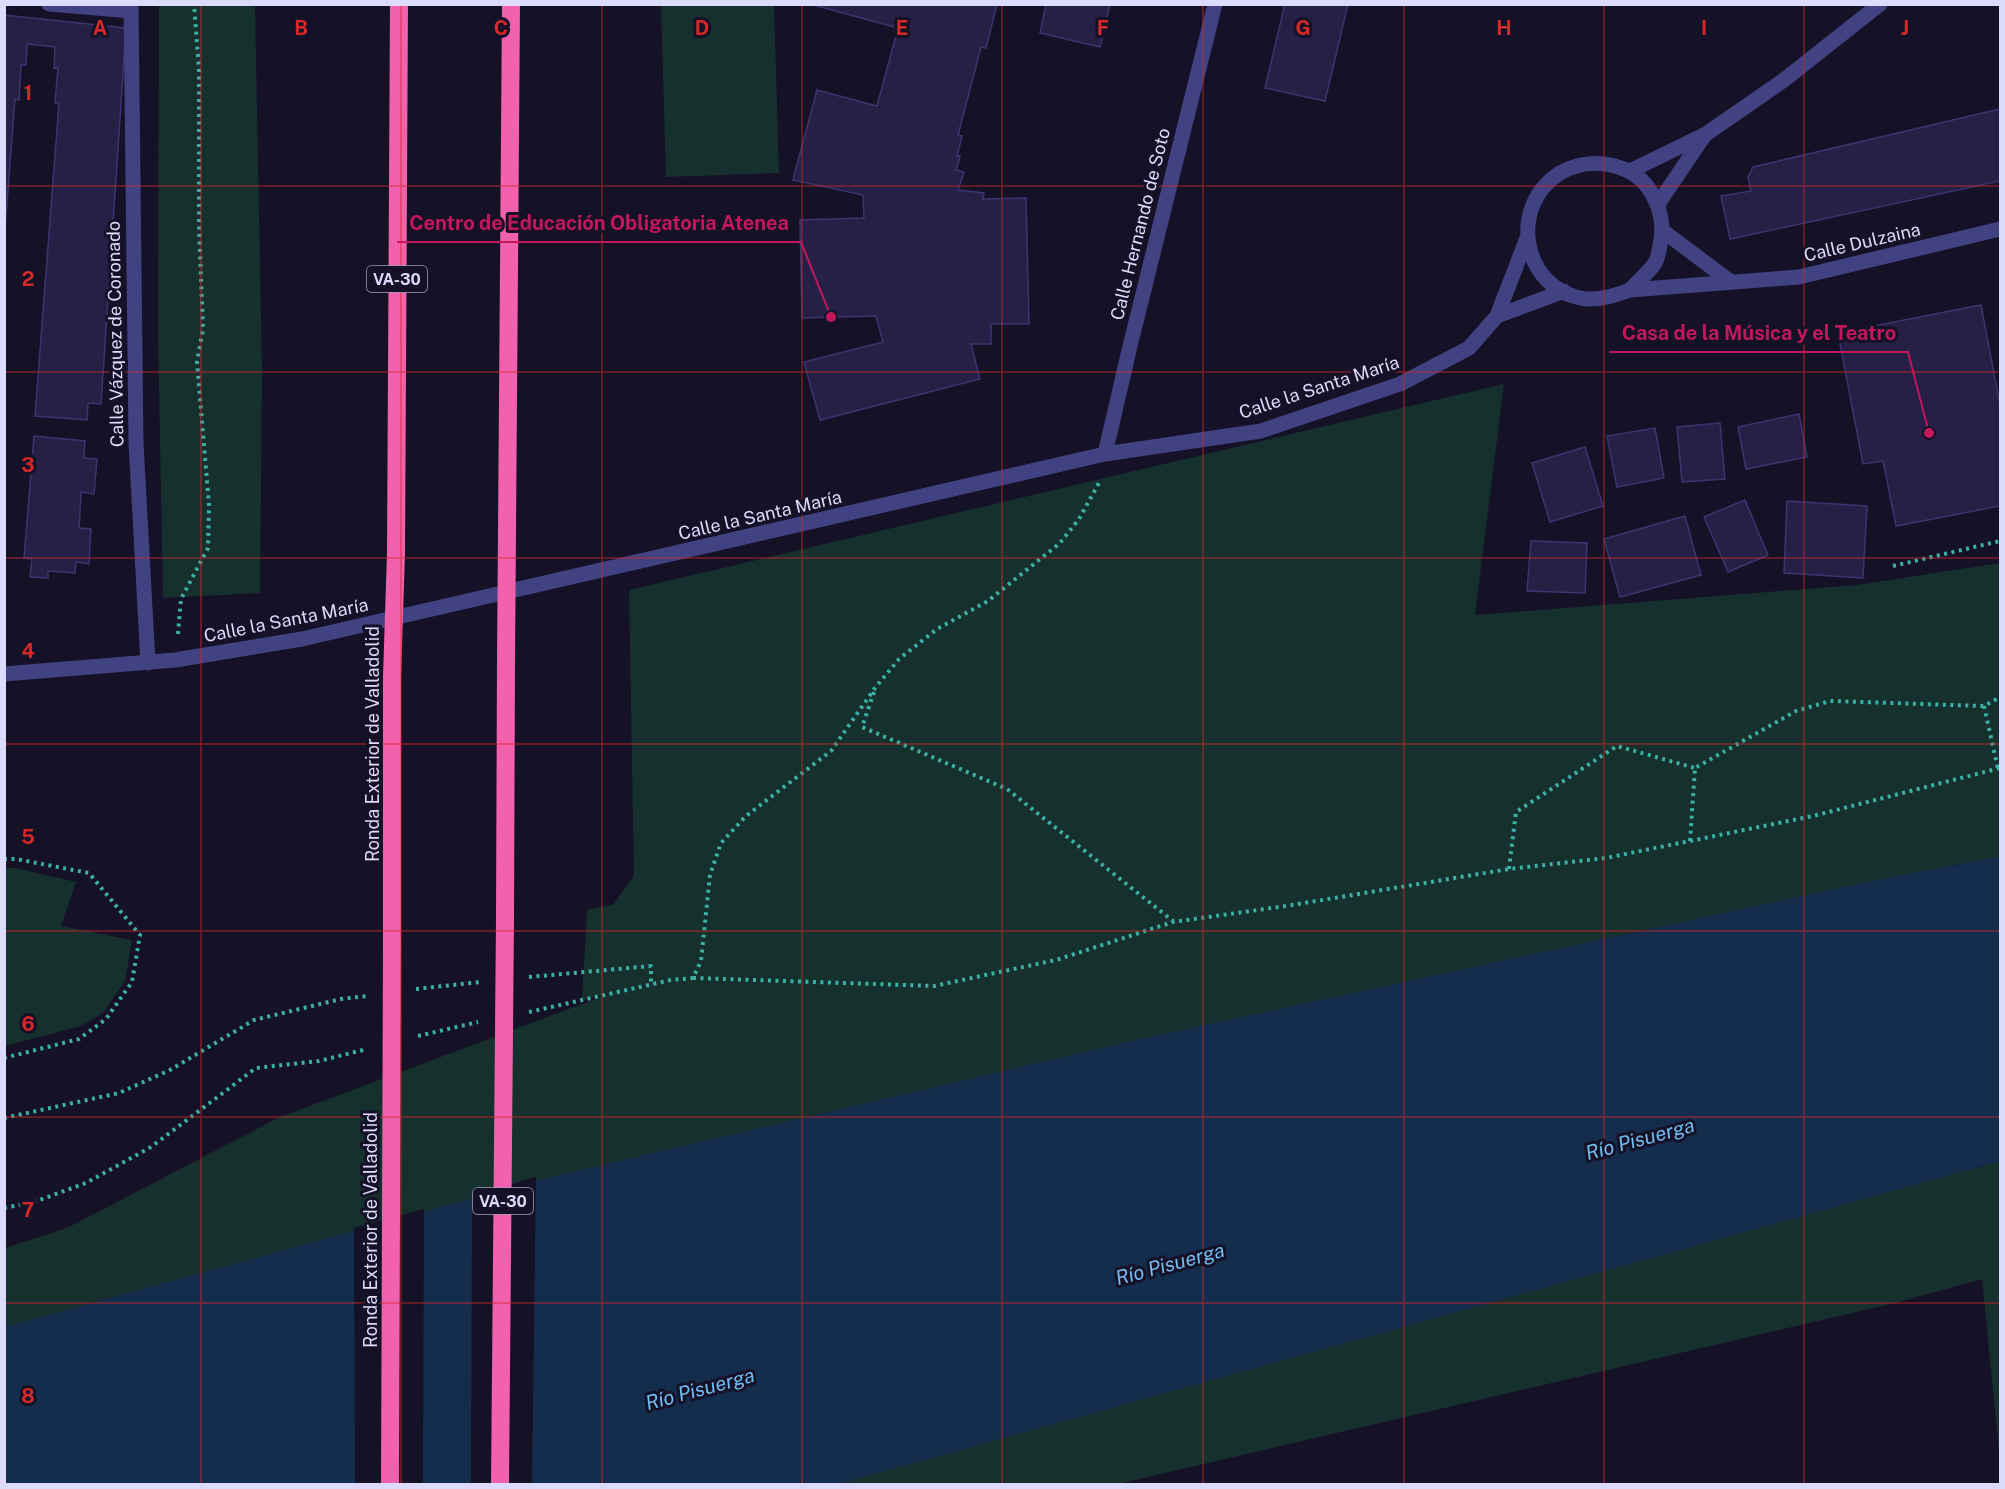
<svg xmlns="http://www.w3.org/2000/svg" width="2005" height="1489" font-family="'Public Sans',sans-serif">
  <rect width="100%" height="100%" fill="#151227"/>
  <!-- green -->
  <path fill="#16302e" d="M 159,5 L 255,5 L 262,372 L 260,593 L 163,598 L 158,333 Z
    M 661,5 L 774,5 L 779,173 L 666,177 Z
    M 1504,384 L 1475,615 L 1857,585 L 2000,563 L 2000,857 L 1891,877 L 1141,1039 L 547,1178 L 5,1327 L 5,1248 L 67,1228 L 280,1117 L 606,995 L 582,1000 L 587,910 L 614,904 L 634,875 L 629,590 Z
    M 5,868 L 15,868 L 76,882 L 61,926 L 132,940 L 125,981 L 103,1013 L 81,1026 L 5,1046 Z
    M 2000,1161 L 2000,1460 L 1982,1279 L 1899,1302 L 1118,1484 L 838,1484 Z"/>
  <!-- water -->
  <path fill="#152d4d" d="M 2000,857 L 2000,1161 L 838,1484 L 5,1484 L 5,1327 L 547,1178 L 1141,1039 L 1891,877 Z"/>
  <!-- pier -->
  <path fill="#151227" d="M 536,1177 L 532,1484 L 471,1484 L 472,1195 Z
    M 424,1209 L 423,1484 L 355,1484 L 354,1228 Z"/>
  <!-- building -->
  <path fill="#262046" stroke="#3d3470" stroke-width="1.5" d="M 810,4 L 997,4 L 986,48 L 981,47 L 958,135 L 962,136 L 957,156 L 960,156 L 959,161 L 956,170 L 964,172 L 958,190 L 984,193 L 983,199 L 1026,198 L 1029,324 L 991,324 L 991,344 L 971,344 L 980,379 L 820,420 L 804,362 L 883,342 L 876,316 L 802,318 L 800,220 L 864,218 L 863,195 L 793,180 L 817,90 L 877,106 L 898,28 Z
    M 1046,4 L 1110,4 L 1100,47 L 1040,33 Z
    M 1285,4 L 1348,4 L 1325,101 L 1265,88 Z
    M 4,15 L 126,28 L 101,404 L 88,403 L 87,420 L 35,416 L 59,103 L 55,103 L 58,67 L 54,68 L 55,47 L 27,44 L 26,65 L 21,65 L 19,100 L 15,99 L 4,241 Z
    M 2000,109 L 2000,181 L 1730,239 L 1721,196 L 1751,191 L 1748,177 L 1753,167 Z
    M 1981,305 L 2000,405 L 2000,506 L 1896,526 L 1883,461 L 1863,464 L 1838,333 Z
    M 1799,414 L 1807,457 L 1746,469 L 1738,427 Z
    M 1720,423 L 1725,479 L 1682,482 L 1677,427 Z
    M 1655,428 L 1664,478 L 1617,487 L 1607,436 Z
    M 34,436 L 85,441 L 84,458 L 97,459 L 94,494 L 81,492 L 79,528 L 91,529 L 89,564 L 76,562 L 75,573 L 48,571 L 48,578 L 30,577 L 32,559 L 24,558 Z
    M 1585,447 L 1603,506 L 1550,522 L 1532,463 Z
    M 1745,500 L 1768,555 L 1728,572 L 1704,517 Z
    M 1787,501 L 1867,506 L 1863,578 L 1784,573 Z
    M 1685,516 L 1701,575 L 1620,597 L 1604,539 Z
    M 1531,541 L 1587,543 L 1585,593 L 1527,591 Z"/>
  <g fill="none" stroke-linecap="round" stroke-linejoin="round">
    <!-- path -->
    <path stroke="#3bb0a3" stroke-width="4" stroke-dasharray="3 4.5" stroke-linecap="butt" d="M 1893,566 L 2000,541
      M 178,634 L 181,599 L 208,548 L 209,505 L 197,362 L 203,329 L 199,225 L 199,69 L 194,4
      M 874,692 L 862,727 L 1007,789 L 1173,921
      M 1984,706 L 1998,769
      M 1690,841 L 1695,768 L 1796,711 L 1830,701 L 1984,706 L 2000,697
      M 4,859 L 16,859 L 89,873 L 140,935 L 132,982 L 106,1019 L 79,1039 L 4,1058
      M 1509,869 L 1516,812 L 1617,746 L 1695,768
      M 529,977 L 651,966 L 651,984
      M 693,978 L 934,986 L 1056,960 L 1173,922 L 1286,906 L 1509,869 L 1606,858 L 1813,816 L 2000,768
      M 416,989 L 480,982
      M 529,1012 L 671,980 L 693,978 L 701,961 L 710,875 L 721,843 L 746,816 L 831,751 L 875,688 L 899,659 L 937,629 L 988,601 L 1060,543 L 1079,519 L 1100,481
      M 418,1036 L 478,1022
      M 4,1118 L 119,1093 L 170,1070 L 254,1020 L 341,999 L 367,996
      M 4,1208 L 34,1202 L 86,1183 L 151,1147 L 256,1068 L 319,1061 L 367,1049"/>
    <!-- minor -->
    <path stroke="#414282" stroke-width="15" d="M 49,4 L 131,11
      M 131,4 L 136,443 L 148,663
      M 1630,171 L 1706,134 L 1784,80 L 1880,4
      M 1658,204 L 1704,136
      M 1663,231 L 1731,282
      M 1630,290 C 1638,281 1649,272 1655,263 C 1658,258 1659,251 1660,245 C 1667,215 1652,178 1621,168 C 1601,161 1579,162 1560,173 C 1507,206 1522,291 1586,299 C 1602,300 1616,295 1630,290 L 1799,277 L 2000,229
      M 1497,316 L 1564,291
      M 1105,454 L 1130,346 L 1215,4
      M 4,674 L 175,660 L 302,639 L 1105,454 L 1261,431 L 1400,384 L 1469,348 L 1497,316 L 1527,238"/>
    <!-- motorway -->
    <path stroke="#f161ad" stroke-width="18" d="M 507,530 L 511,4
      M 396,553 L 399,4
      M 505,918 L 506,660
      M 392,948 L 392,677"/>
    <!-- motorway-bridge -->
    <path stroke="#f161ad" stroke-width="18" d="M 506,660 L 507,530
      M 392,677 L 396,553
      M 390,1484 L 392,948
      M 500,1484 L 505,918"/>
  </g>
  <!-- grid -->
  <path fill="none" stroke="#d62828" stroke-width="1.5" stroke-opacity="0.55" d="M 201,4 L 201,1484M 401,4 L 401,1484M 602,4 L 602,1484M 802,4 L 802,1484M 1002,4 L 1002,1484M 1203,4 L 1203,1484M 1404,4 L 1404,1484M 1604,4 L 1604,1484M 1804,4 L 1804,1484M 4,186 L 2000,186M 4,372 L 2000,372M 4,558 L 2000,558M 4,744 L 2000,744M 4,931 L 2000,931M 4,1117 L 2000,1117M 4,1303 L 2000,1303"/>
  <g text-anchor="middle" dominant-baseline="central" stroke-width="6" stroke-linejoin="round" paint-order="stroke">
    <!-- shield labels -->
    <g fill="#151227" stroke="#a19fbc" stroke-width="1.5">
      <rect x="367" y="266" width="60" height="26" rx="4.5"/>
      <rect x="473" y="1188" width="60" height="26" rx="4.5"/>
    </g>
    <g font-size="16" font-weight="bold" fill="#dddbfc">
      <text x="397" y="279">VA-30</text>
      <text x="503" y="1201">VA-30</text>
    </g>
    <!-- street labels -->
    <g font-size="18" fill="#dddbfc" stroke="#151227">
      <text transform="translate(1140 224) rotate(-76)">Calle Hernando de Soto</text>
      <text transform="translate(1862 242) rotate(-13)">Calle Dulzaina</text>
      <text transform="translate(115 334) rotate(-91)">Calle Vázquez de Coronado</text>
      <text transform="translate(1319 387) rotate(-18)">Calle la Santa María</text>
      <text transform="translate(760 515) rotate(-13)">Calle la Santa María</text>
      <text transform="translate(286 620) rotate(-11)">Calle la Santa María</text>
      <text transform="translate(372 744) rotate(-90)">Ronda Exterior de Valladolid</text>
      <text transform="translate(370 1230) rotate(-90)">Ronda Exterior de Valladolid</text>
    </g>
    <!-- water labels -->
    <g font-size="20" font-style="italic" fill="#72bef3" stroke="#151227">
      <text transform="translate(1640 1139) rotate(-15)">Río Pisuerga</text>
      <text transform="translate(1170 1264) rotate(-15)">Río Pisuerga</text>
      <text transform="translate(700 1389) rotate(-15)">Río Pisuerga</text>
    </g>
  </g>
  <g font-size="20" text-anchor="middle" font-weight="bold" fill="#d62828" stroke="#151227" stroke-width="6" stroke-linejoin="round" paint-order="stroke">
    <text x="100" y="35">A</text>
    <text x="301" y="35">B</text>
    <text x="501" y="35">C</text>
    <text x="702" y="35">D</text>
    <text x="902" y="35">E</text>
    <text x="1103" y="35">F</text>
    <text x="1303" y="35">G</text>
    <text x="1504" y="35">H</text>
    <text x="1704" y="35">I</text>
    <text x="1905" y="35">J</text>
    <text x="28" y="100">1</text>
    <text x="28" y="286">2</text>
    <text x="28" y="472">3</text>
    <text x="28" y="658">4</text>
    <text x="28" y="844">5</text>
    <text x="28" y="1031">6</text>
    <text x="28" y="1217">7</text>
    <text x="28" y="1403">8</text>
  </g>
  <!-- callouts -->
  <path fill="none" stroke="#c2185b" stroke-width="2" d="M831 317L801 242H397M1929 433L1908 352H1609"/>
  <g fill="#c2185b" stroke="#151227" stroke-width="2">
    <circle cx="831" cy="317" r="6"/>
    <circle cx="1929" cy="433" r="6"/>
  </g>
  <g font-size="20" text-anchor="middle" font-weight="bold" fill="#c2185b" stroke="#151227" stroke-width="6" stroke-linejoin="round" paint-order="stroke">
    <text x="599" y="230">Centro de Educación Obligatoria Atenea</text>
    <text x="1759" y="340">Casa de la Música y el Teatro</text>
  </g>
  <!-- border -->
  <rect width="2005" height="1489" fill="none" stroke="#dddbfc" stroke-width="12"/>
</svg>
